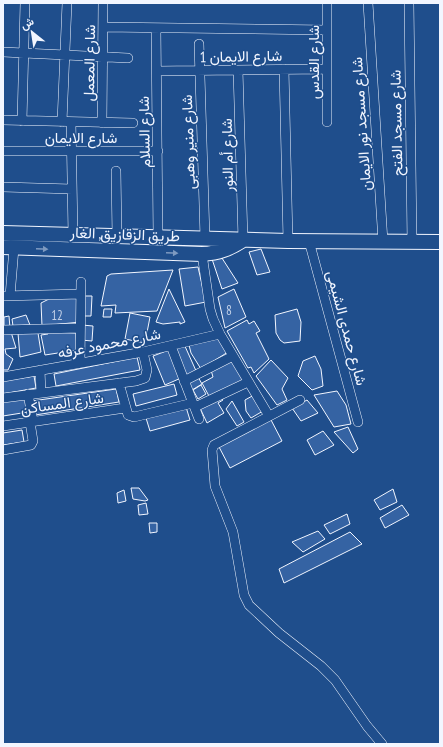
<svg xmlns="http://www.w3.org/2000/svg" width="443" height="747" font-family="'PT Sans Narrow',Vazirmatn,sans-serif">
  <rect width="100%" height="100%" fill="#1f4e8c"/>
  <!-- building -->
  <path fill="#3563a3" stroke="#f2f6ff" d="M 261,249 L 270,272 L 257,275 L 249,252 Z
    M 220,255 L 238,283 L 222,289 L 212,259 Z
    M 198,267 L 206,302 L 185,306 L 179,269 Z
    M 173,270 L 157,311 L 115,313 L 116,305 L 101,306 L 107,276 L 111,274 Z
    M 169,289 L 185,322 L 180,324 L 180,322 L 163,324 L 156,322 Z
    M 234,289 L 246,317 L 225,328 L 218,297 Z
    M 57,295 L 76,296 L 80,322 L 42,326 L 41,303 Z
    M 81,296 L 92,296 L 91,316 L 82,316 Z
    M 104,309 L 112,309 L 111,317 L 103,317 Z
    M 297,309 L 301,322 L 300,341 L 284,343 L 280,340 L 276,333 L 275,315 Z
    M 130,313 L 150,317 L 145,343 L 125,339 Z
    M 26,315 L 30,325 L 13,326 L 12,319 Z
    M 9,316 L 10,328 L 4,329 L 4,317 Z
    M 247,320 L 249,324 L 254,321 L 260,331 L 256,333 L 269,359 L 254,373 L 251,367 L 248,368 L 227,331 Z
    M 82,325 L 93,326 L 92,341 L 81,340 Z
    M 11,332 L 16,348 L 5,349 L 6,354 L 13,359 L 8,370 L 3,370 L 3,333 Z
    M 48,332 L 76,333 L 77,350 L 45,355 L 41,335 L 48,334 Z
    M 18,333 L 38,333 L 41,352 L 20,357 Z
    M 219,337 L 228,352 L 201,369 L 191,353 L 189,345 Z
    M 184,344 L 197,373 L 188,378 L 173,348 Z
    M 169,350 L 181,378 L 165,385 L 153,356 Z
    M 315,356 L 321,369 L 323,386 L 312,390 L 298,376 L 303,361 Z
    M 137,357 L 140,370 L 56,386 L 54,374 Z
    M 234,359 L 246,379 L 209,396 L 202,383 L 213,377 L 211,370 Z
    M 271,360 L 288,378 L 282,389 L 287,400 L 277,405 L 256,376 Z
    M 34,376 L 36,388 L 3,394 L 3,381 Z
    M 198,377 L 202,384 L 192,390 L 188,383 Z
    M 174,384 L 177,395 L 136,406 L 133,394 Z
    M 201,385 L 206,394 L 198,399 L 193,390 Z
    M 116,389 L 119,402 L 35,415 L 32,401 Z
    M 337,391 L 346,405 L 351,424 L 334,427 L 314,395 Z
    M 254,395 L 263,411 L 251,418 L 246,411 L 245,400 Z
    M 220,396 L 223,400 L 218,403 L 224,413 L 207,423 L 200,408 Z
    M 25,397 L 28,412 L 3,416 L 3,401 Z
    M 307,400 L 318,413 L 301,421 L 292,408 Z
    M 232,401 L 244,422 L 237,426 L 226,409 Z
    M 186,407 L 190,420 L 150,431 L 146,418 Z
    M 270,418 L 282,441 L 230,468 L 218,445 Z
    M 348,427 L 358,449 L 353,453 L 334,432 Z
    M 22,430 L 24,442 L 3,445 L 3,433 Z
    M 323,431 L 334,445 L 315,455 L 307,440 Z
    M 131,488 L 139,488 L 148,500 L 145,501 L 133,499 Z
    M 393,489 L 397,502 L 380,510 L 374,500 Z
    M 124,490 L 126,501 L 118,503 L 117,493 Z
    M 146,503 L 148,514 L 139,515 L 138,505 Z
    M 402,505 L 409,515 L 385,528 L 380,518 Z
    M 347,514 L 350,524 L 330,534 L 324,525 Z
    M 149,523 L 157,523 L 157,532 L 150,533 Z
    M 318,531 L 325,539 L 303,552 L 292,542 Z
    M 350,532 L 362,544 L 284,583 L 279,569 Z"/>
  <g fill="none" stroke-linecap="round" stroke-linejoin="round">
    <defs>
      <path id="street" d="M 327,3 L 327,122
        M 368,3 L 383,242
        M 409,3 L 412,243
        M 103,27 L 327,30
        M 156,28 L 158,237
        M 199,44 L 205,238
        M 3,52 L 128,58
        M 284,69 L 288,241
        M 238,70 L 243,240
        M 157,71 L 326,69
        M 3,120 L 133,123
        M 22,121 L 25,3
        M 62,122 L 67,3
        M 71,122 L 73,235
        M 102,123 L 103,3
        M 3,151 L 158,151
        M 116,171 L 117,236
        M 3,187 L 72,189
        M 309,241 L 358,422
        M 202,254 L 210,309 L 213,319 L 220,334 L 269,416
        M 3,296 L 81,294
        M 10,296 L 14,248
        M 3,330 L 80,328
        M 171,346 L 199,419
        M 80,363 L 81,282
        M 40,370 L 41,393
        M 3,377 L 143,352 L 220,334
        M 184,381 L 233,356
        M 119,383 L 128,415 L 134,417 L 193,403
        M 28,394 L 33,421
        M 3,398 L 136,381 L 145,378 L 147,370 L 143,352
        M 300,400 L 214,445 L 212,450 L 215,486 L 233,532 L 244,595 L 249,605 L 279,633 L 321,666 L 335,680 L 367,726 L 382,744
        M 195,407 L 248,382
        M 3,426 L 125,408
        M 3,450 L 31,445 L 33,441 L 30,422"/>
      <path id="primary" d="M 3,233 L 288,241 L 440,242
        M 3,247 L 202,254 C 219,253 229,249 243,240"/>
    </defs>
    <!-- street casing -->
    <use href="#street" stroke="#f2f6ff" stroke-width="10"/>
    <!-- primary casing -->
    <use href="#primary" stroke="#f2f6ff" stroke-width="16"/>
    <!-- street -->
    <use href="#street" stroke="#1f4e8c" stroke-width="9"/>
    <!-- primary -->
    <use href="#primary" stroke="#1f4e8c" stroke-width="14"/>
  </g>
  <!-- one-way arrows -->
  <defs><path id="oneway-solid" d="M-6-.8H1V-3.2L6.5 0L1 3.2V.8H-6Z"/></defs>
  <g fill="#7e9ac0">
    <use href="#oneway-solid" transform="translate(42 249) rotate(2)"/>
    <use href="#oneway-solid" transform="translate(172 253) rotate(2)"/>
  </g>
  <g text-anchor="middle" dominant-baseline="central" stroke-width="3" stroke-linejoin="round" paint-order="stroke">
    <!-- number labels -->
    <g font-size="13" fill="#c3d1e8">
      <text x="229" y="310">8</text>
      <text x="57" y="315">12</text>
    </g>
    <!-- street labels -->
    <g font-size="15" fill="#f2f6ff" stroke="#1f4e8c">
      <text transform="translate(241 56) rotate(-1)">شارع الايمان 1</text>
      <text transform="translate(313 62) rotate(-90)">شارع القدس</text>
      <text transform="translate(89 63) rotate(-89)">شارع المعمل</text>
      <text transform="translate(396 123) rotate(-91)">شارع مسجد الفتح</text>
      <text transform="translate(361 124) rotate(-94)">شارع مسجد نور الايمان</text>
      <text transform="translate(144 132) rotate(-91)">شارع السلام</text>
      <text x="81" y="137">شارع الايمان</text>
      <text transform="translate(188 142) rotate(-92)">شارع منير وهبى</text>
      <text transform="translate(227 155) rotate(-91)">شارع أم النور</text>
      <text transform="translate(125 234) rotate(2)">طريق الزقازيق, الغار</text>
      <text transform="translate(347 328) rotate(75)">شارع حمدى الشيمى</text>
      <text transform="translate(109 343) rotate(-11)">شارع محمود عرفه</text>
      <text transform="translate(62 403) rotate(-8)">شارع المساكن</text>
    </g>
  </g>
  <!-- border -->
  <rect width="443" height="747" fill="none" stroke="#f2f6ff" stroke-width="8"/>
  <!-- north arrow -->
  <g transform="translate(32 32) rotate(330)" stroke="#1f4e8c" stroke-width="3" paint-order="stroke">
  <path d="M0-3L7 15L0 10L-7 15Z" fill="#f2f6ff"/>
  <text y="-6" font-size="11" font-weight="bold" text-anchor="middle" fill="#f2f6ff">ش</text>
  </g>
</svg>
